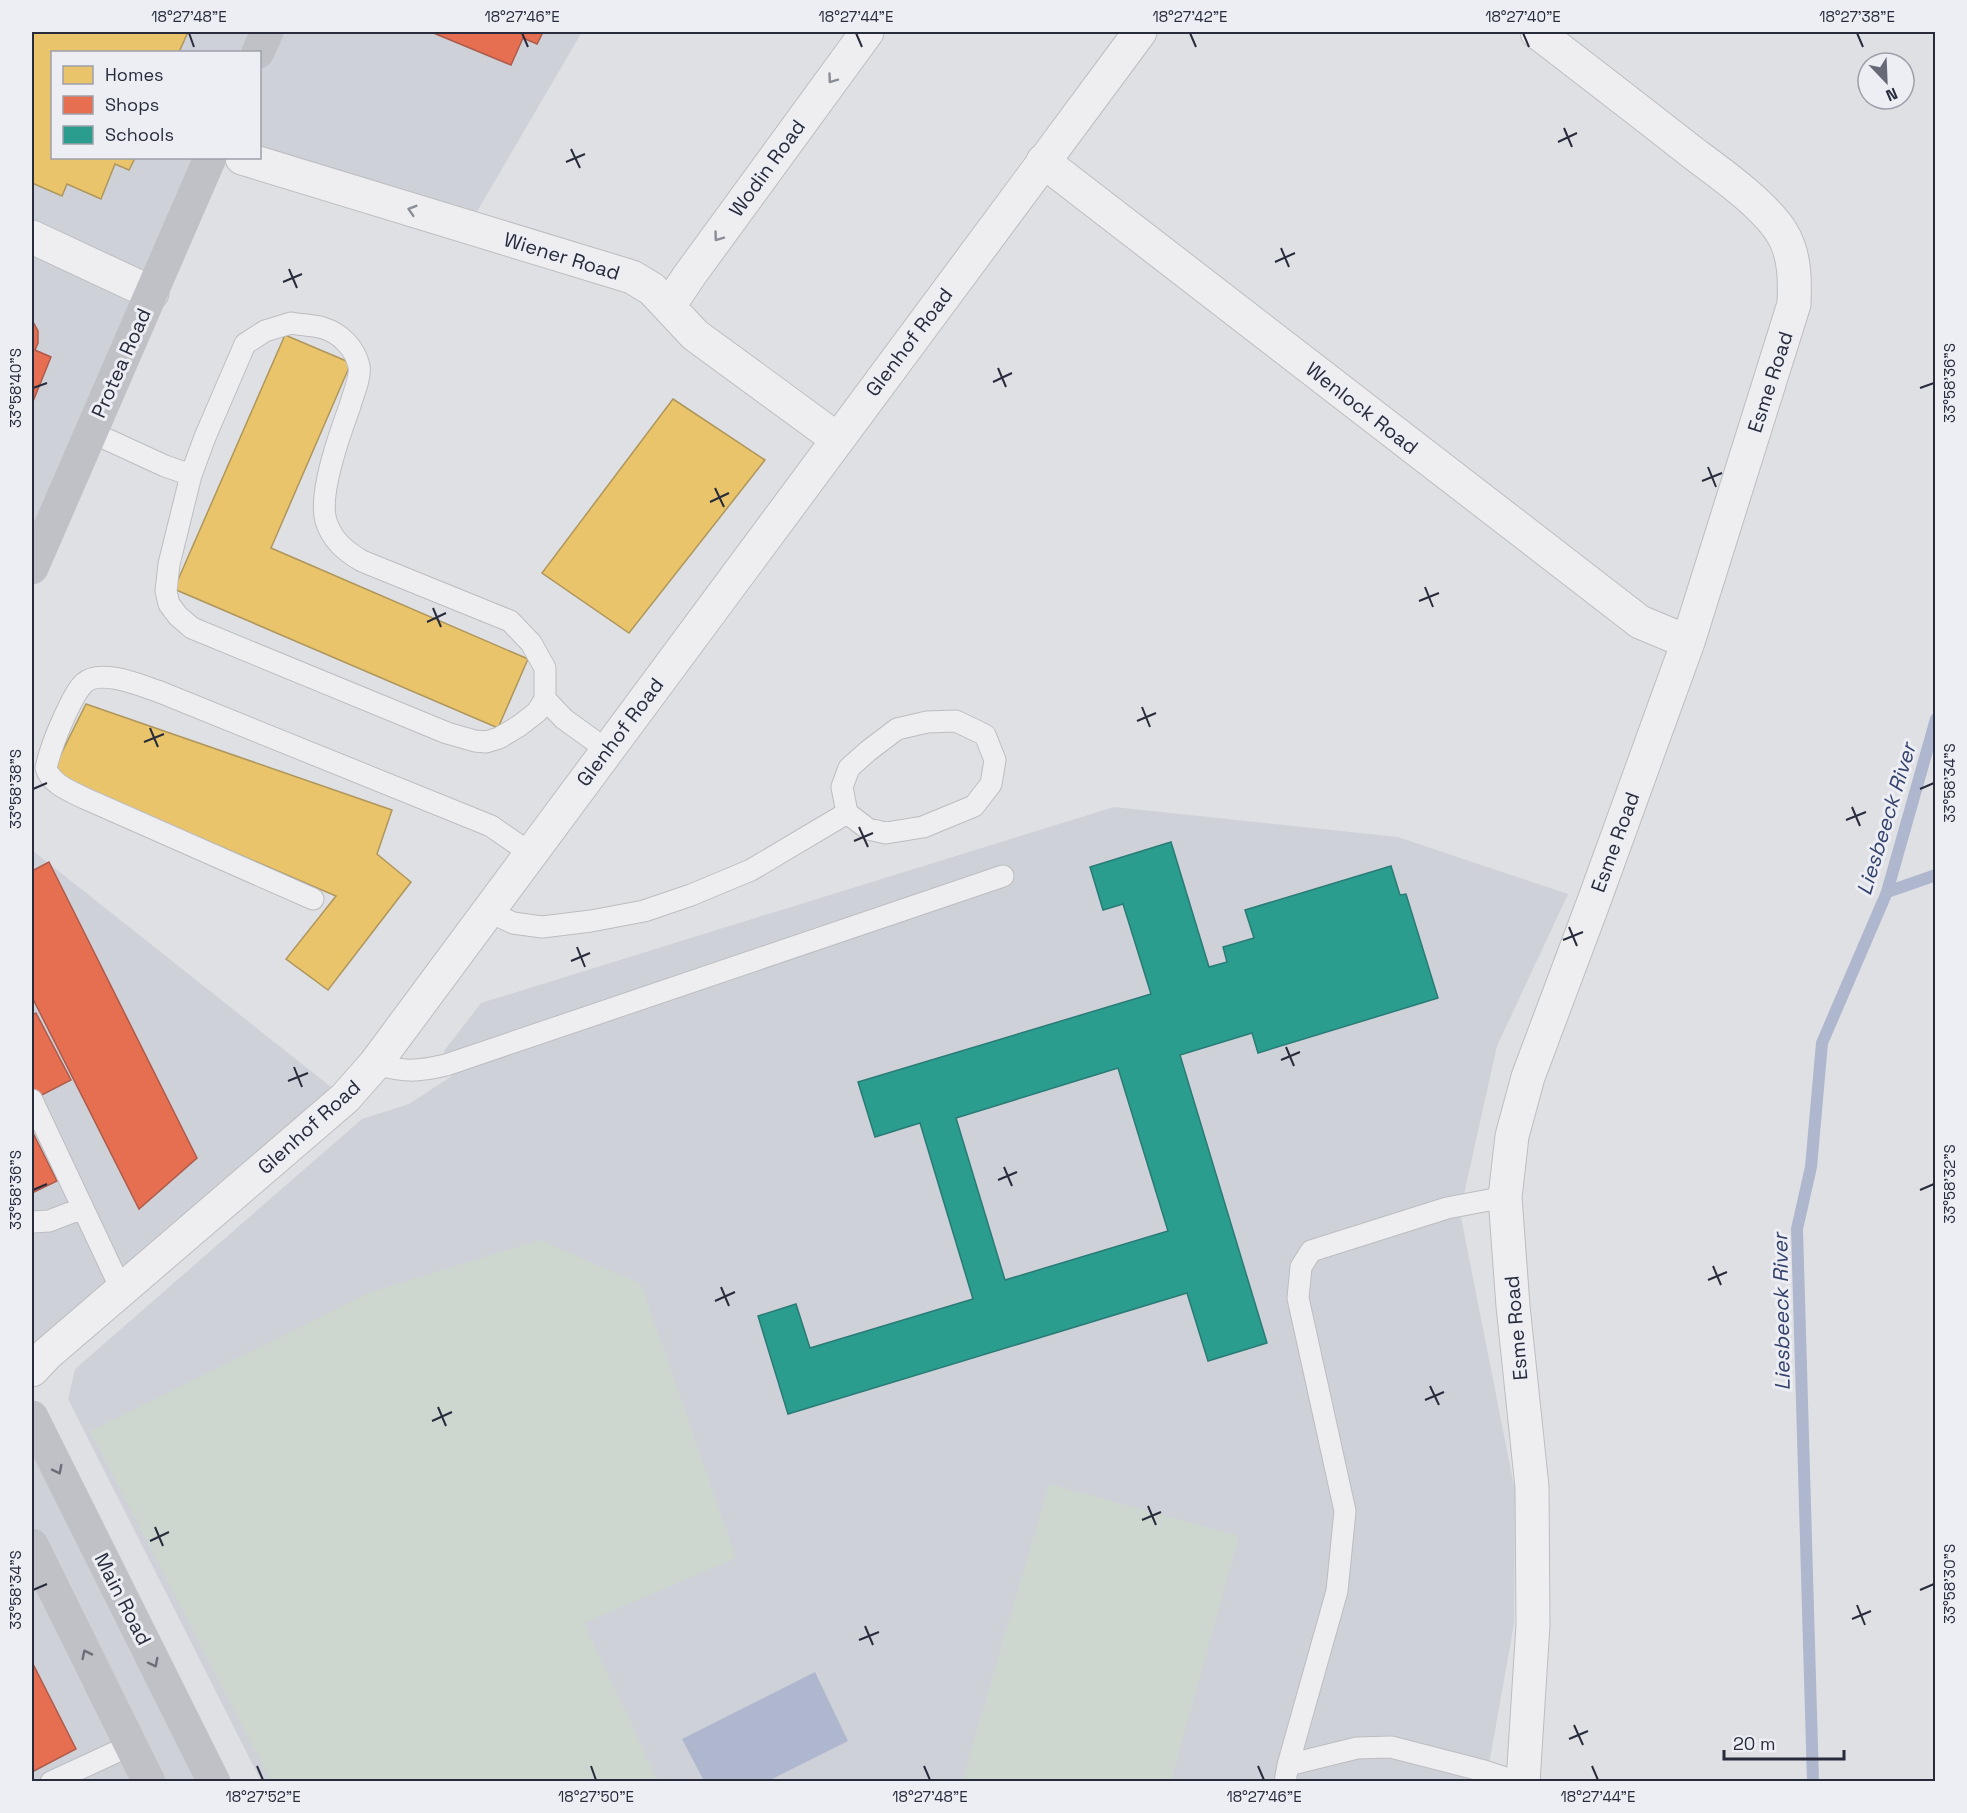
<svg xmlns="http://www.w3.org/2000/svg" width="1967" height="1813" font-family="'Space Grotesk',sans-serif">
  <rect width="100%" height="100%" fill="#dfe0e4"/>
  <!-- built -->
  <path fill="#cfd1d8" d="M 32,32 L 582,32 L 468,227 L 260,158 L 260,52 L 52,52 L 52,158 L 210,158 L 32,568 Z
    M 1114,807 L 1398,837 L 1568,894 L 1497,1046 L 1460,1212 L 1515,1491 L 1514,1624 L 1486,1781 L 261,1781 L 68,1399 L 75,1369 L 362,1119 L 409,1104 L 452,1076 L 444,1051 L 481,1003 Z
    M 32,850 L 345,1098 L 32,1370 Z
    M 32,1417 L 214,1781 L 32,1781 Z"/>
  <!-- green -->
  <path fill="#cdd7cf" d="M 540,1240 L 641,1284 L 736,1558 L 584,1623 L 658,1781 L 271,1781 L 90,1431 L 371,1292 Z
    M 1049,1484 L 1239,1536 L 1171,1781 L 962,1781 Z"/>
  <!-- water -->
  <path fill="#afb7ce" d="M 815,1672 L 848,1741 L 768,1781 L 704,1781 L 682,1739 Z"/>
  <!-- homes -->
  <path fill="#e9c46a" stroke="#af965c" stroke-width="1.5" d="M 32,32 L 188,32 L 179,52 L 52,52 L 52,158 L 135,158 L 129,170 L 115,164 L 101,199 L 67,184 L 62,196 L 32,183 Z
    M 285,335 L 351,363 L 271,548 L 528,659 L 498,728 L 174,589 Z
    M 673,399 L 765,460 L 629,633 L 542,573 Z
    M 86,704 L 392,810 L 377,854 L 411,882 L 328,990 L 286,959 L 336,896 L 51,774 Z"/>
  <!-- shops -->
  <path fill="#e76f51" stroke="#ad5b4a" stroke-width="1.5" d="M 431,32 L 543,32 L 537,44 L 523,38 L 511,65 Z
    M 32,320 L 38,331 L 38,343 L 35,350 L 51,357 L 32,404 Z
    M 49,862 L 197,1158 L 139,1209 L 32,997 L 32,871 Z
    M 36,1013 L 71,1080 L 32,1100 L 32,1015 Z
    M 32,1131 L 57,1181 L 32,1193 Z
    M 32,1662 L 76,1749 L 32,1772 Z"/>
  <!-- schools -->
  <path fill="#2a9d8f" stroke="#297b76" stroke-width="1.5" fill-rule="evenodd" d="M 1171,842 L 1209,967 L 1227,962 L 1223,947 L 1254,938 L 1245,910 L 1391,866 L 1400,895 L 1406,894 L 1438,998 L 1258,1053 L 1252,1033 L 1180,1055 L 1267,1343 L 1208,1361 L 1187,1293 L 788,1414 L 758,1316 L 796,1304 L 810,1348 L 973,1299 L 920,1123 L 875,1137 L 858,1082 L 1151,994 L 1123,904 L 1103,910 L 1090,867 ZM 1118,1068 L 1168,1231 L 1005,1280 L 956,1118 Z"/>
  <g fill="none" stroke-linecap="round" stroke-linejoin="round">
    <!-- stream -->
    <path stroke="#afb7ce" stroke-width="12" d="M 1887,892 L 1936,875
      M 1813,1782 L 1797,1229 L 1811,1167 L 1822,1043 L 1887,892 L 1936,719"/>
    <defs>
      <path id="service" d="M 291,323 C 301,325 313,325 323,328 C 340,333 355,348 359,366 C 361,378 353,394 350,406 C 340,433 318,494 326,521 C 332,540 345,551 362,561 L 510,621 L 531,643 L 545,668 L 545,699 L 537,712 L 519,726 L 499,738 L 486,742 L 475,741 L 447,733 L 192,628 L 178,616 L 169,604 L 166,591 L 169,564 L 191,475 L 205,437 L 245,344 L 265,331 Z
        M 91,432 L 165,466 L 191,475
        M 545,699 L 564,719 L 607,750
        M 956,721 L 985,735 L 995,760 L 991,784 L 974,806 L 923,827 L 886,833 L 868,829 L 847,813 L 842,787 L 849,768 L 868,751 L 897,729 L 927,722 Z
        M 313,899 L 84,798 C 70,791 51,784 46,768 C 50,749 57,733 65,715 C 70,705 75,692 84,683 C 101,668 142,686 160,692 L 491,826 L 530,853
        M 488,911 L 513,923 L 542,927 L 591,921 L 644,911 L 691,895 L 751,870 L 847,813
        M 375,1064 C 404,1072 416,1072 446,1065 L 1003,876
        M 32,1100 L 122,1291
        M 32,1222 L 49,1221 L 83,1208
        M 1288,1765 L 1357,1748 L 1391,1747 L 1484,1771 L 1517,1782
        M 51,1782 L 131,1745
        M 1285,1782 L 1288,1765 L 1337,1591 L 1345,1511 L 1298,1298 L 1301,1267 L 1311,1251 L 1447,1208 L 1505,1197"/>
      <path id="minor" d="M 242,158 L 632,277 L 652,289 L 695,335 L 837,439
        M 1043,161 L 1640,622 L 1688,642
        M 32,237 L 152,293
        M 669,306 L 689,276 L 867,32
        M 32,1370 L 47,1354 L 345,1098 L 375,1064 L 1140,32
        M 1523,1782 L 1533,1625 L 1532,1487 L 1513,1306 L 1505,1197 L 1512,1136 L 1528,1077 L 1594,901 L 1688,642 L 1794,304 C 1795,280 1795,254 1782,233 C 1765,205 1720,173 1693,153 C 1641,112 1589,72 1537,32"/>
    </defs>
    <!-- service casing -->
    <use href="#service" stroke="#bcbdc1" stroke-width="23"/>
    <!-- minor casing -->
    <use href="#minor" stroke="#bcbdc1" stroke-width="35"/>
    <!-- service -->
    <use href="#service" stroke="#eeeef0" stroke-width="21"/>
    <!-- minor -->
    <use href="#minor" stroke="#eeeef0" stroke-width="33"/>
    <!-- secondary -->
    <path stroke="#c0c1c6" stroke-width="33" d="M 258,52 L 267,32
      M 32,568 L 210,158
      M 32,1417 L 214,1782
      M 32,1545 L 149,1782"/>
  </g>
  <!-- one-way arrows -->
  <defs><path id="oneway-chevron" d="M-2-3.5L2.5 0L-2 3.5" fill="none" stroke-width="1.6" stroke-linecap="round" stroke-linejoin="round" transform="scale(1.5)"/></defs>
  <g stroke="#8a8c96">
    <use href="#oneway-chevron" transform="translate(832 79) rotate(126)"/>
    <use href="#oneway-chevron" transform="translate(412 210) rotate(-163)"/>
    <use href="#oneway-chevron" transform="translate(718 237) rotate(126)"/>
  </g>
  <g stroke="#6c6e7a">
    <use href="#oneway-chevron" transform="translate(58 1470) rotate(63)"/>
    <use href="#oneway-chevron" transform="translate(86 1654) rotate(-116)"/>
    <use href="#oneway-chevron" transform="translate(154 1663) rotate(63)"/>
  </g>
  <!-- ticks -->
  <path fill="none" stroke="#272b3b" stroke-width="2" d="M 189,33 L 194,47M 522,33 L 528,47M 856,33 L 862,47M 1190,33 L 1196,47M 1523,33 L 1529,47M 1857,33 L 1863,47M 1564,128 L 1572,147M 1558,142 L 1577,133M 571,149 L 580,168M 566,162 L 585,154M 1281,248 L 1289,267M 1275,262 L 1295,253M 289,269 L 297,288M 283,282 L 302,274M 998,368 L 1006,387M 993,382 L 1012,373M 33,388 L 47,383M 1920,388 L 1934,383M 1708,467 L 1716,487M 1702,481 L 1722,473M 715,488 L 724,507M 710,502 L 729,493M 1425,587 L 1433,607M 1419,601 L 1439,593M 433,608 L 441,627M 427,622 L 446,613M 1142,707 L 1150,727M 1137,721 L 1156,713M 150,728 L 158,747M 144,742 L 164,734M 33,789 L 47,783M 1920,789 L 1934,783M 1852,807 L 1860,826M 1846,820 L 1866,812M 859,827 L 868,847M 854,841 L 873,833M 1569,927 L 1577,946M 1563,940 L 1583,932M 577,947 L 585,967M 571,961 L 590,953M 1286,1047 L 1294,1066M 1281,1060 L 1300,1052M 294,1067 L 302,1087M 288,1081 L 308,1073M 1004,1167 L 1012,1186M 998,1180 L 1017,1172M 33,1190 L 47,1184M 1920,1190 L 1934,1184M 1713,1266 L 1721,1285M 1708,1280 L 1727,1272M 721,1287 L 729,1306M 715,1301 L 735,1292M 1430,1386 L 1439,1405M 1425,1400 L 1444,1392M 438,1407 L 446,1426M 432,1421 L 452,1412M 1148,1506 L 1156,1525M 1142,1520 L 1161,1512M 155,1527 L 163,1546M 150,1541 L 169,1532M 33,1590 L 47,1584M 1920,1590 L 1934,1584M 1857,1605 L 1865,1625M 1852,1619 L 1871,1611M 865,1626 L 873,1645M 859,1640 L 879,1632M 1574,1725 L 1583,1745M 1569,1739 L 1588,1731M 257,1766 L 263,1780M 591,1766 L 596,1780M 924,1766 L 930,1780M 1258,1766 L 1264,1780M 1592,1766 L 1598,1780"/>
  <g text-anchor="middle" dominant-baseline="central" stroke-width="6" stroke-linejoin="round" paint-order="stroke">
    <!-- street labels -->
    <g font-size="20" fill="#272b3b" stroke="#eceef4">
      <text transform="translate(767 168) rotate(-54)">Wodin Road</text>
      <text transform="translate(562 256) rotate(17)">Wiener Road</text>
      <text transform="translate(909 342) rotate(-53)">Glenhof Road</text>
      <text transform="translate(121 363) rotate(-66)">Protea Road</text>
      <text transform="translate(1770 382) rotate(-72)">Esme Road</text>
      <text transform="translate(1362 408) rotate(38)">Wenlock Road</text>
      <text transform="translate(620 732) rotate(-53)">Glenhof Road</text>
      <text transform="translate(1615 842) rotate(-70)">Esme Road</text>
      <text transform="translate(309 1127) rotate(-42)">Glenhof Road</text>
      <text transform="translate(1516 1328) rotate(-95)">Esme Road</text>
      <text transform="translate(123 1599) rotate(63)">Main Road</text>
    </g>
    <!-- water labels -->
    <g font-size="21" font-style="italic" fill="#34426c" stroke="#eceef4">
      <text transform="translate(1886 819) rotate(-73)">Liesbeeck River</text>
      <text transform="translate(1781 1312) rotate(-91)">Liesbeeck River</text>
    </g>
  </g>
  <!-- border -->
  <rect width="1967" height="1813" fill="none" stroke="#eceef4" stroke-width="66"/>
  <!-- legend -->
  <rect x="51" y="51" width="210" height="108" fill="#eceef4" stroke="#9da0aa" stroke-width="1.5"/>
  <rect x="63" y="66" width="30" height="18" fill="#e9c46a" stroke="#9da0aa" stroke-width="1.5"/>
  <text x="105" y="81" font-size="18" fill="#272b3b">Homes</text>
  <rect x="63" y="96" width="30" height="18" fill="#e76f51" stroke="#9da0aa" stroke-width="1.5"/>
  <text x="105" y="111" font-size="18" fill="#272b3b">Shops</text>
  <rect x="63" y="126" width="30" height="18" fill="#2a9d8f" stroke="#9da0aa" stroke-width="1.5"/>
  <text x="105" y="141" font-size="18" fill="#272b3b">Schools</text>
  <!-- north arrow -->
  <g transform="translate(1886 81) rotate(157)"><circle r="28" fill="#eceef4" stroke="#9da0aa" stroke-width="1.5"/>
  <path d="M0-4.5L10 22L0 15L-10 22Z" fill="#676a76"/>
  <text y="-9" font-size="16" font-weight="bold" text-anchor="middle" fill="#272b3b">N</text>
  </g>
  <!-- scale -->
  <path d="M1724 1750v9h120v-9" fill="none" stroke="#272b3b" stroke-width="3"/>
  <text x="1733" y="1750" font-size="18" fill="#272b3b" stroke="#eceef4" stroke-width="4.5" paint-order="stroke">20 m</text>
  <rect x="33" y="33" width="1901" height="1747" fill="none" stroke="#272b3b" stroke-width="2"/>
  <g font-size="15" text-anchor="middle" fill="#272b3b">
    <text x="189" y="22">18°27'48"E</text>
    <text x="522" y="22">18°27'46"E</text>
    <text x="856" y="22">18°27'44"E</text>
    <text x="1190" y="22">18°27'42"E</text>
    <text x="1523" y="22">18°27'40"E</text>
    <text x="1857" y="22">18°27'38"E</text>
    <text transform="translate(1950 383) rotate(-90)" y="5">33°58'36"S</text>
    <text transform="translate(16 388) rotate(-90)" y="5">33°58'40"S</text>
    <text transform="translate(1950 783) rotate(-90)" y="5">33°58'34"S</text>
    <text transform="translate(16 789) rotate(-90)" y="5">33°58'38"S</text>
    <text transform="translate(1950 1184) rotate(-90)" y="5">33°58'32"S</text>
    <text transform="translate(16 1190) rotate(-90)" y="5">33°58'36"S</text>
    <text transform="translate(1950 1584) rotate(-90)" y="5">33°58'30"S</text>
    <text transform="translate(16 1590) rotate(-90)" y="5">33°58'34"S</text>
    <text x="263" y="1802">18°27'52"E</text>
    <text x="596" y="1802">18°27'50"E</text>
    <text x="930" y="1802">18°27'48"E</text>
    <text x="1264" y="1802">18°27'46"E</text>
    <text x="1598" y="1802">18°27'44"E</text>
  </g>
</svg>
